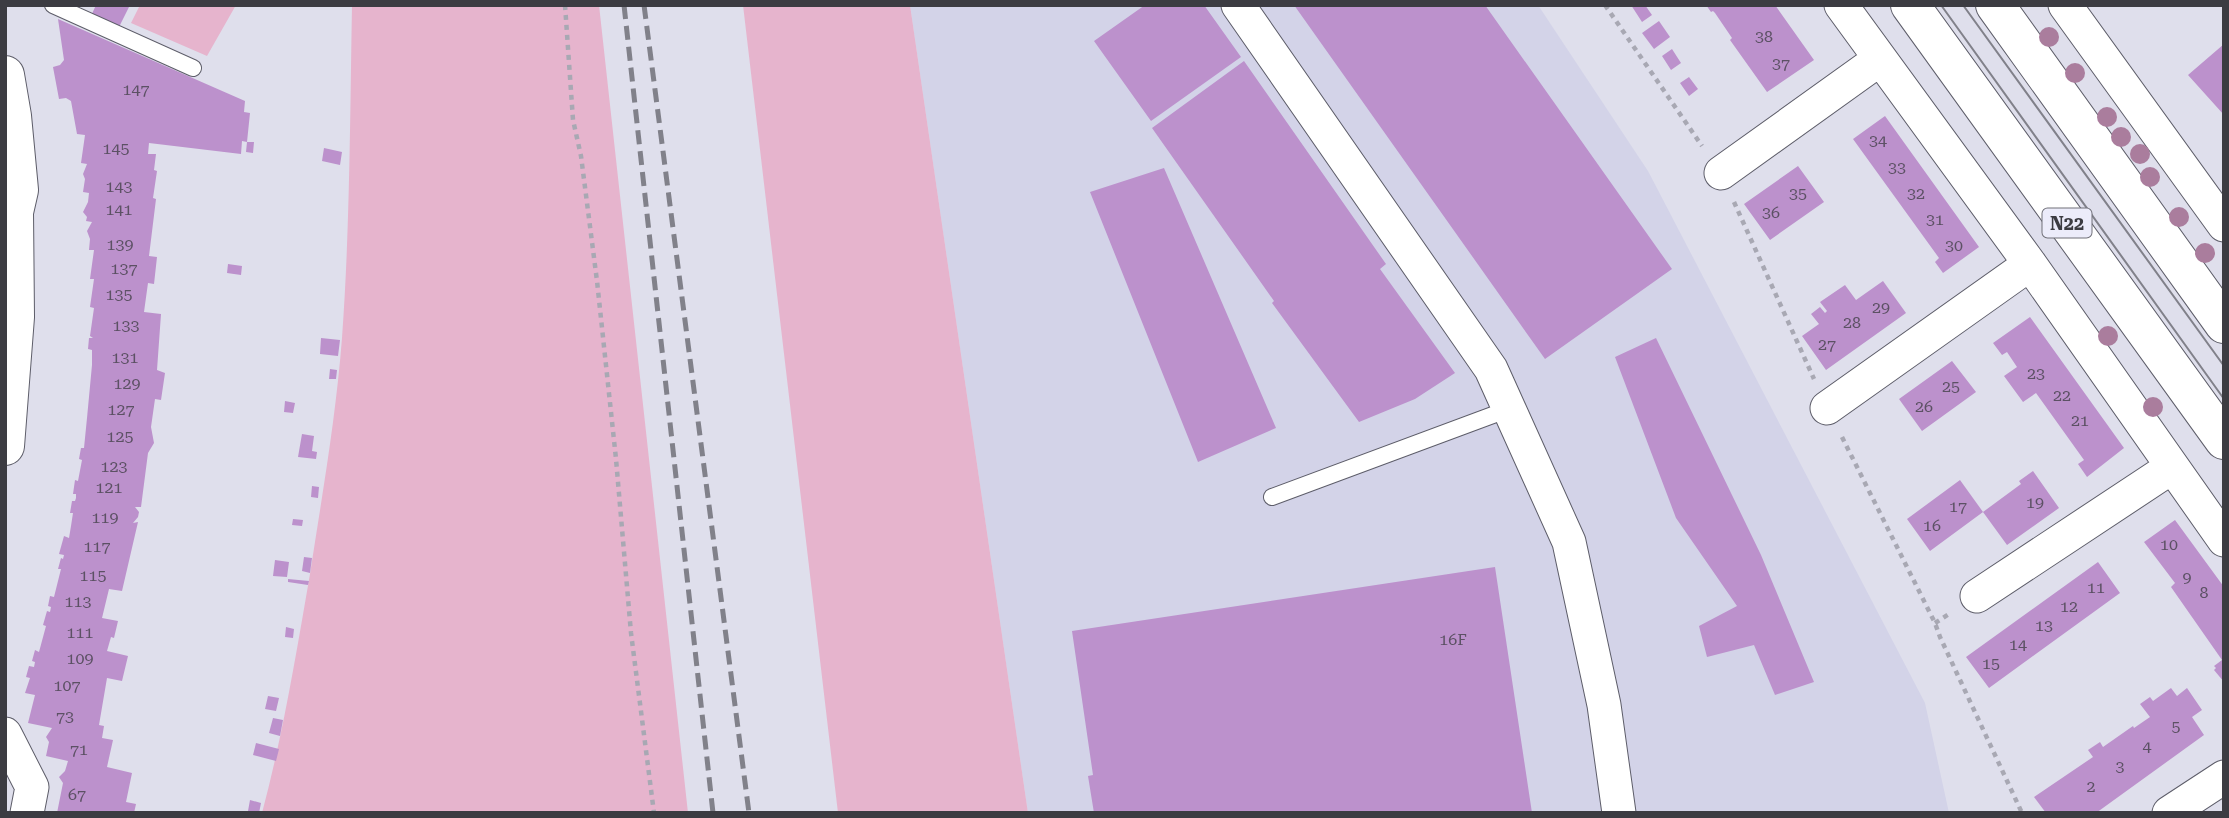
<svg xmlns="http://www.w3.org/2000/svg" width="2229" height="818" font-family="'Roboto Serif',serif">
  <rect width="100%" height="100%" fill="#dfdfec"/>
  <!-- built -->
  <path fill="#d3d3e8" d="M 910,5 L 1538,5 L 1648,171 L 1925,703 L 1949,813 L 1028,813 Z"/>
  <!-- green -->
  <path fill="#e6b4cd" d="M 140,5 L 236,5 L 207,56 L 131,23 Z
    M 352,5 L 599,5 L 688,813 L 262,813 C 283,734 296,655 310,574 C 322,496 336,417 342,338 C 350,228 350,116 352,5 Z
    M 743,5 L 910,5 L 1028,813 L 838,813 Z"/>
  <!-- building -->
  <path fill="#bc91cc" d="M 96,5 L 130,5 L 118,29 L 91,16 Z
    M 1145,5 L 1204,5 L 1241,57 L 1151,121 L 1094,41 Z
    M 1294,5 L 1485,5 L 1672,269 L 1545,359 Z
    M 1631,5 L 1645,5 L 1652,15 L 1642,22 Z
    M 1706,5 L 1775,5 L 1814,60 L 1767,92 L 1730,40 L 1732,38 L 1715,13 L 1713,11 L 1711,12 Z
    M 58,19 L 245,101 L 244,112 L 250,113 L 247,142 L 242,141 L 241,154 L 149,143 L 148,154 L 156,154 L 154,170 L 157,171 L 153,198 L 156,199 L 149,256 L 157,257 L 154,284 L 148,283 L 144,312 L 161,314 L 157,370 L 165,373 L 161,400 L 155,399 L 151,427 L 154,443 L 148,453 L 141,507 L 135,507 L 139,512 L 138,517 L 133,523 L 138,522 L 122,591 L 109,589 L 102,618 L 118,621 L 114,638 L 111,637 L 107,651 L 128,656 L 122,681 L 107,678 L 99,725 L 104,726 L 102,738 L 113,740 L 107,767 L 132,773 L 126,802 L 136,804 L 134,813 L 57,813 L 63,783 L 59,777 L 65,771 L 68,761 L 46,756 L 49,742 L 46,737 L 52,728 L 28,723 L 35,695 L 25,693 L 30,678 L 26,677 L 29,666 L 34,667 L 35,662 L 32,661 L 35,650 L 39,652 L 46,626 L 43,625 L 47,611 L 50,612 L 51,607 L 48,606 L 50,596 L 54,597 L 61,569 L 58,569 L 61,558 L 63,559 L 64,555 L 59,554 L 64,536 L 69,538 L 71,526 L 73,513 L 70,513 L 72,501 L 75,501 L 76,498 L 76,494 L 73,494 L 75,480 L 78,481 L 82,460 L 79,459 L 81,448 L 84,448 L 87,418 L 92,365 L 92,350 L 88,349 L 89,338 L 93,338 L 90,336 L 94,308 L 90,307 L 94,279 L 90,279 L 94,250 L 89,250 L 90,239 L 87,231 L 92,222 L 86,221 L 87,217 L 83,212 L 88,202 L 89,193 L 83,192 L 85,179 L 83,174 L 87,164 L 81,163 L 85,135 L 77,134 L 71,101 L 66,98 L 59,99 L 53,67 L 60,65 L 64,60 Z
    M 1659,21 L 1670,37 L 1654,49 L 1642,33 Z
    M 2224,44 L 2224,115 L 2188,75 Z
    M 1672,49 L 1681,63 L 1671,70 L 1662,56 Z
    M 1244,61 L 1386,264 L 1380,269 L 1455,373 L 1415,399 L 1359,422 L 1272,303 L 1274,301 L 1152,128 Z
    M 1689,77 L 1698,89 L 1689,96 L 1680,83 Z
    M 1885,116 L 1979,247 L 1943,273 L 1935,262 L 1939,258 L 1853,139 Z
    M 247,142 L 254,142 L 253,153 L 246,152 Z
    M 324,148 L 342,152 L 340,165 L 322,161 Z
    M 1798,166 L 1824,202 L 1770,240 L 1744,204 Z
    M 1164,168 L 1276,428 L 1198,462 L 1090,192 Z
    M 228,264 L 242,266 L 241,275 L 227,273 Z
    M 1883,281 L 1906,313 L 1826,370 L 1802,336 L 1819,324 L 1811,314 L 1820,307 L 1825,313 L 1827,311 L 1820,302 L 1845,285 L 1856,300 Z
    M 2030,317 L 2124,448 L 2087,477 L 2078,464 L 2084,460 L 2036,393 L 2023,402 L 2004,376 L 2017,367 L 2007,352 L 2002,355 L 1993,343 Z
    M 321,338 L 340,340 L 338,356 L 320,354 Z
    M 1656,338 L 1761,555 L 1814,682 L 1775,695 L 1754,645 L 1707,657 L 1699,626 L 1737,606 L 1676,518 L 1615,357 Z
    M 1952,361 L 1976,392 L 1922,431 L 1899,399 Z
    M 330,369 L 337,370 L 336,379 L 329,379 Z
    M 285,401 L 295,403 L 293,413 L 284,412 Z
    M 302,434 L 314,436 L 312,451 L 317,452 L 316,459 L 298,457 Z
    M 2033,471 L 2059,508 L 2007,545 L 1983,512 L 1930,551 L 1907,519 L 1960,480 L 1983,512 L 2021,484 L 2019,481 Z
    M 312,486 L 319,487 L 318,498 L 311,497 Z
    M 293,519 L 303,520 L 302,526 L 292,525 Z
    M 2175,520 L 2224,587 L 2224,682 L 2214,670 L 2216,668 L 2214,666 L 2222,660 L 2171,587 L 2175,583 L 2144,542 Z
    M 304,557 L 312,558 L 310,573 L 302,571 Z
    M 275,560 L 289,562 L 287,577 L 273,576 Z
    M 2098,562 L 2120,593 L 1989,688 L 1966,657 Z
    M 1495,567 L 1532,813 L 1094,813 L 1088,776 L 1093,775 L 1072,631 Z
    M 288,579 L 309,581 L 308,585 L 288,582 Z
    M 286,627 L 294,629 L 293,638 L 285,637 Z
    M 2171,688 L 2177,696 L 2187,688 L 2202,710 L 2192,717 L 2204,735 L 2096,813 L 2046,813 L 2034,797 L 2093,757 L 2088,750 L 2100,742 L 2103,747 L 2133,726 L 2134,728 L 2150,717 L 2140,704 L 2150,697 L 2153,701 Z
    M 268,696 L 279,698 L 276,711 L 265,709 Z
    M 273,718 L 283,720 L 280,736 L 269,733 Z
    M 256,743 L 279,749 L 276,761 L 253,755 Z
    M 250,800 L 261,803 L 259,813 L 248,811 Z"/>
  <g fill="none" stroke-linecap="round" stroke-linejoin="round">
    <defs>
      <path id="service" d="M 53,5 L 193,68
        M 1272,497 L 1509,409"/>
      <path id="minor" d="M 1238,5 L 1491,369 L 1569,542 L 1604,705 L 1619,813
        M 1841,5 L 2030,264 L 2224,540
        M 2065,5 L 2224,225
        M 1721,173 L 1880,59
        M 1827,408 L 2030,264
        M 1977,596 L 2172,467
        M 5,734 L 32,787 L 27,813
        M 2169,813 L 2224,777"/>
      <path id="tertiary" d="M 5,75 L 12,116 L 19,190 L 14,212 L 15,317 L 5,446"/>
      <path id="primary" d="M 1910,5 L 2224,440
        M 1995,5 L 2224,324"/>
    </defs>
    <!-- service casing -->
    <use href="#service" stroke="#5d5d69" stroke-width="18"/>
    <!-- minor casing -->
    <use href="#minor" stroke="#5d5d69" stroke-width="35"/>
    <!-- tertiary casing -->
    <use href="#tertiary" stroke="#5d5d69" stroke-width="40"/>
    <!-- primary casing -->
    <use href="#primary" stroke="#5d5d69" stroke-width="40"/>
    <!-- path -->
    <path stroke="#a8a8b3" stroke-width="4.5" stroke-dasharray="5 5" stroke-linecap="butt" d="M 565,5 L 573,120 L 581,156 L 597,281 L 616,459 L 631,633 L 654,813
      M 1605,5 L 1702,146
      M 1734,202 L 1814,379
      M 1842,437 L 1935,623 L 1940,637 L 2022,813
      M 1935,623 L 1949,614"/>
    <!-- service -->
    <use href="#service" stroke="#fff" stroke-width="16"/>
    <!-- minor -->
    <use href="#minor" stroke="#fff" stroke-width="33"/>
    <!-- tertiary -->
    <use href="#tertiary" stroke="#fff" stroke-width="38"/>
    <!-- primary -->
    <use href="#primary" stroke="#fff" stroke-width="38"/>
    <!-- tram -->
    <path stroke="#81818a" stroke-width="2" d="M 1941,5 L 2224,399
      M 1963,5 L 2224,366"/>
    <!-- rail -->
    <path stroke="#81818a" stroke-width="5" stroke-dasharray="14 7" stroke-linecap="butt" d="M 624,5 L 713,813
      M 644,5 L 749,813"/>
  </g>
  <!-- trees -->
  <g fill="#aa7d9d">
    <circle cx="2049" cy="37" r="10"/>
    <circle cx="2075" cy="73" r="10"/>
    <circle cx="2107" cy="117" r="10"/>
    <circle cx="2121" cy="137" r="10"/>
    <circle cx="2140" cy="154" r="10"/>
    <circle cx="2150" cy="177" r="10"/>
    <circle cx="2179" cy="217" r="10"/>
    <circle cx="2205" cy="253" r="10"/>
    <circle cx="2108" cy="336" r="10"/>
    <circle cx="2153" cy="407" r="10"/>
  </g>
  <g text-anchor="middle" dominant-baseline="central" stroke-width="5" stroke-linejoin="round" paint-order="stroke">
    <!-- number labels -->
    <g font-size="16" fill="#5c5164">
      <text x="1764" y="36">38</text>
      <text x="1781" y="63">37</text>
      <text x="136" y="89">147</text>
      <text x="1878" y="140">34</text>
      <text x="116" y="148">145</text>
      <text x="1897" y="167">33</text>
      <text x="119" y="186">143</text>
      <text x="1798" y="193">35</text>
      <text x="1916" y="193">32</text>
      <text x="119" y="209">141</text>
      <text x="1771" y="212">36</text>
      <text x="1935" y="219">31</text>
      <text x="120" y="244">139</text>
      <text x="1954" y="245">30</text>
      <text x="124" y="268">137</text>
      <text x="119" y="294">135</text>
      <text x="1881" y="307">29</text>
      <text x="1852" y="322">28</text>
      <text x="126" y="325">133</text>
      <text x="1827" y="344">27</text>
      <text x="125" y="357">131</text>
      <text x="2036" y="373">23</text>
      <text x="127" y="383">129</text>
      <text x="1951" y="386">25</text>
      <text x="2062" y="395">22</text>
      <text x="1924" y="406">26</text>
      <text x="121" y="409">127</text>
      <text x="2080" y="420">21</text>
      <text x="120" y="436">125</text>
      <text x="114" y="466">123</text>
      <text x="109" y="487">121</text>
      <text x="2035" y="502">19</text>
      <text x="1958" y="506">17</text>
      <text x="105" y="517">119</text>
      <text x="1932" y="525">16</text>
      <text x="2169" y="544">10</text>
      <text x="97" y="546">117</text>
      <text x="93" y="575">115</text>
      <text x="2187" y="577">9</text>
      <text x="2096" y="587">11</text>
      <text x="2204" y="592">8</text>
      <text x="78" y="601">113</text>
      <text x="2069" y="606">12</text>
      <text x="2044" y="625">13</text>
      <text x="80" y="632">111</text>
      <text x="1453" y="639">16F</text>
      <text x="2018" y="644">14</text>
      <text x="80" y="658">109</text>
      <text x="1991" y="663">15</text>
      <text x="67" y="685">107</text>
      <text x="65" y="716">73</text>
      <text x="2176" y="726">5</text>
      <text x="2147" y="746">4</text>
      <text x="79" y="749">71</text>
      <text x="2120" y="766">3</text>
      <text x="2091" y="786">2</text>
      <text x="77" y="794">67</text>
    </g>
    <!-- shield labels -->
    <rect fill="#ececfa" stroke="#717179" stroke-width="2" x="2042.5" y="208.5" width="49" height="29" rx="5"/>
    <g font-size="18" font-weight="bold" fill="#3c3c42">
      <text x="2067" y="223">N22</text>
    </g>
  </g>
  <!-- border -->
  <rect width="2229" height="818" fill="none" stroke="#3c3c42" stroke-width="14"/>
</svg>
